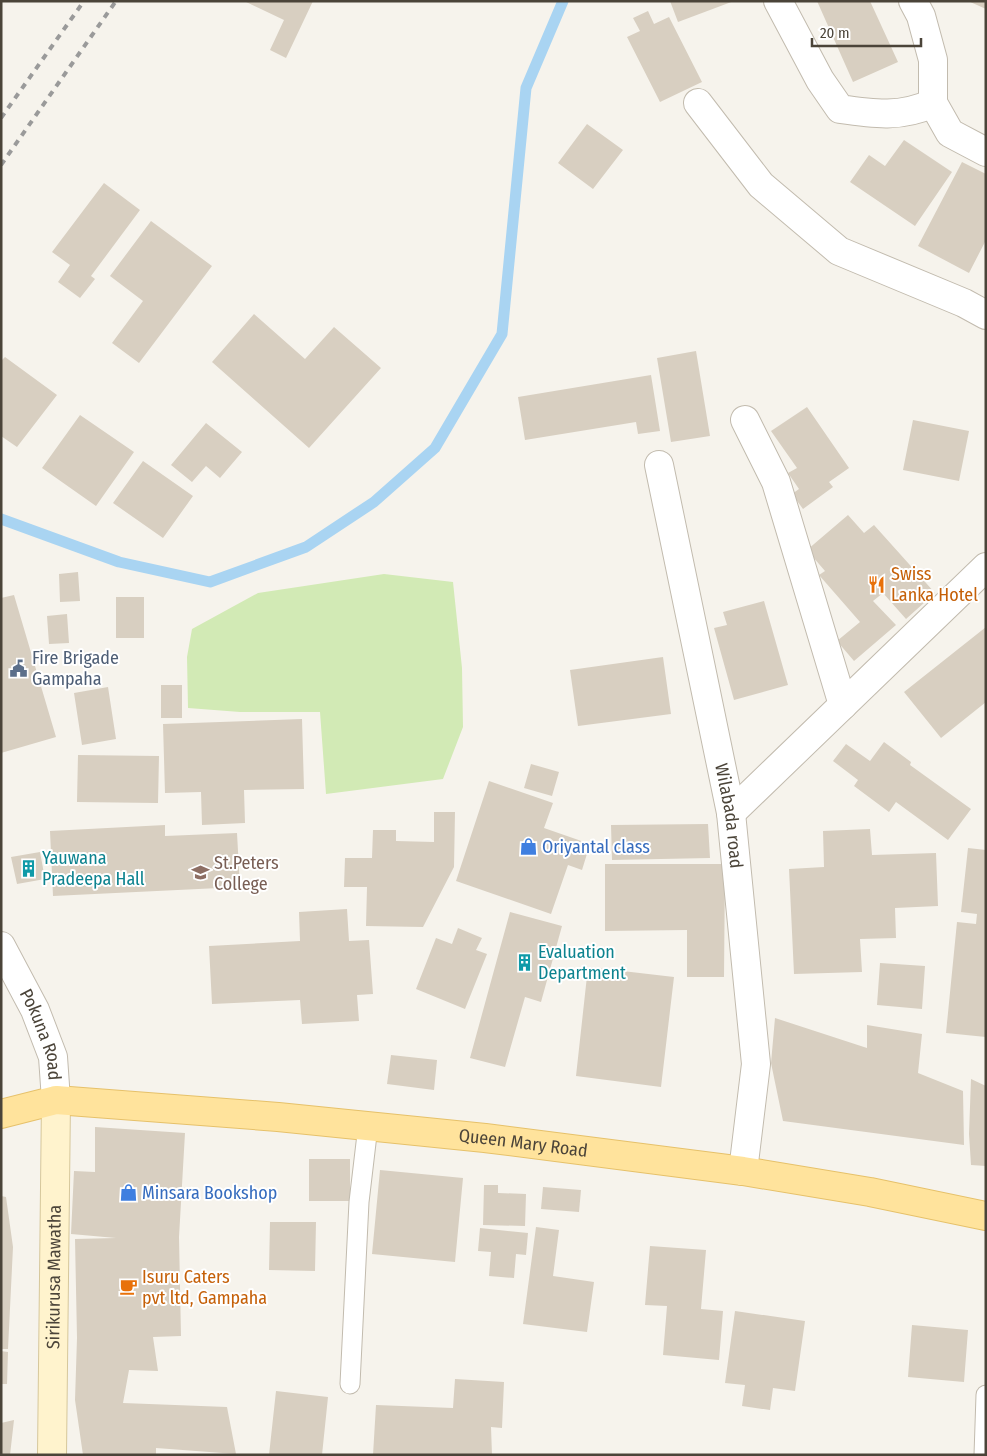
<svg xmlns="http://www.w3.org/2000/svg" width="987" height="1456" font-family="'Fira Sans Condensed',sans-serif">
  <rect width="100%" height="100%" fill="#f6f3ec"/>
  <!-- green -->
  <path fill="#d2eab5" d="M 384,574 L 453,582 L 462,668 L 463,727 L 443,779 L 326,794 L 320,712 L 240,712 L 188,708 L 187,657 L 192,629 L 258,593 Z"/>
  <g fill="none" stroke-linecap="round" stroke-linejoin="round">
    <!-- stream -->
    <path stroke="#a9d4f2" stroke-width="11" d="M 1,519 L 119,562 L 210,582 L 306,547 L 374,502 L 435,448 L 502,334 L 526,88 L 563,1"/>
  </g>
  <!-- building -->
  <path fill="#d8cfc1" d="M 244,1 L 313,1 L 286,58 L 270,50 L 284,20 Z
    M 670,1 L 734,1 L 678,22 Z
    M 817,1 L 870,1 L 898,62 L 853,82 Z
    M 968,1 L 986,1 L 986,9 Z
    M 648,11 L 654,24 L 669,17 L 702,82 L 660,102 L 627,37 L 640,31 L 633,18 Z
    M 587,124 L 623,150 L 593,189 L 558,163 Z
    M 904,140 L 952,172 L 915,226 L 850,182 L 869,155 L 885,166 Z
    M 962,162 L 986,174 L 986,240 L 969,273 L 918,246 Z
    M 104,183 L 140,210 L 91,276 L 95,279 L 80,298 L 58,282 L 70,265 L 52,252 Z
    M 151,221 L 212,266 L 139,363 L 112,343 L 143,301 L 110,276 Z
    M 254,314 L 305,359 L 334,327 L 381,368 L 309,448 L 212,362 Z
    M 696,351 L 710,436 L 671,442 L 657,358 Z
    M 5,357 L 57,395 L 17,447 L 1,436 L 1,361 Z
    M 651,375 L 660,431 L 638,434 L 636,422 L 525,440 L 518,397 Z
    M 807,407 L 849,468 L 829,482 L 833,487 L 803,509 L 792,494 L 799,489 L 788,473 L 797,468 L 771,431 Z
    M 80,415 L 134,452 L 96,506 L 42,468 Z
    M 913,420 L 969,431 L 959,481 L 903,470 Z
    M 206,423 L 242,452 L 220,478 L 206,466 L 192,482 L 171,465 Z
    M 143,461 L 193,496 L 163,538 L 113,503 Z
    M 848,515 L 864,533 L 874,525 L 935,593 L 906,619 L 883,593 L 873,601 L 896,625 L 854,661 L 837,641 L 860,622 L 819,575 L 825,571 L 807,550 Z
    M 78,572 L 80,601 L 60,602 L 59,574 Z
    M 14,595 L 56,737 L 1,753 L 1,598 Z
    M 116,597 L 144,597 L 144,638 L 116,638 Z
    M 764,601 L 788,685 L 734,700 L 714,628 L 727,625 L 723,612 Z
    M 67,614 L 69,643 L 49,644 L 47,616 Z
    M 986,627 L 986,702 L 941,738 L 904,692 Z
    M 663,657 L 671,714 L 578,726 L 570,670 Z
    M 161,685 L 182,685 L 182,718 L 161,718 Z
    M 108,687 L 116,739 L 82,745 L 74,693 Z
    M 302,719 L 304,789 L 244,790 L 245,823 L 202,825 L 201,792 L 165,793 L 163,724 Z
    M 884,742 L 911,762 L 910,765 L 971,809 L 948,840 L 896,802 L 889,812 L 854,786 L 858,780 L 833,761 L 846,744 L 870,761 Z
    M 78,755 L 159,756 L 158,803 L 77,802 Z
    M 531,764 L 559,772 L 552,796 L 524,788 Z
    M 489,781 L 553,803 L 544,828 L 590,844 L 582,870 L 568,865 L 551,914 L 456,881 Z
    M 434,812 L 455,812 L 454,867 L 423,927 L 366,926 L 367,887 L 344,887 L 345,858 L 372,858 L 373,830 L 396,830 L 396,841 L 434,842 Z
    M 708,824 L 710,858 L 612,860 L 611,825 Z
    M 165,825 L 165,836 L 237,833 L 240,887 L 53,896 L 50,831 Z
    M 870,829 L 872,855 L 936,853 L 938,906 L 895,908 L 896,938 L 860,939 L 862,972 L 794,974 L 789,869 L 824,867 L 823,831 Z
    M 968,848 L 986,850 L 986,1037 L 946,1033 L 957,922 L 976,924 L 977,914 L 961,912 Z
    M 40,852 L 45,879 L 17,884 L 11,857 Z
    M 605,864 L 725,864 L 724,977 L 687,977 L 687,930 L 605,931 Z
    M 347,909 L 349,941 L 369,940 L 373,994 L 357,995 L 359,1021 L 302,1024 L 300,1000 L 212,1004 L 209,946 L 300,941 L 299,912 Z
    M 510,912 L 562,926 L 541,1002 L 525,997 L 505,1067 L 470,1058 Z
    M 458,928 L 482,938 L 476,950 L 487,954 L 465,1009 L 416,989 L 436,938 L 452,944 Z
    M 880,963 L 925,966 L 922,1009 L 877,1005 Z
    M 588,967 L 674,977 L 661,1087 L 576,1076 Z
    M 775,1018 L 867,1048 L 867,1025 L 922,1034 L 918,1073 L 963,1091 L 964,1145 L 783,1121 L 771,1063 Z
    M 391,1055 L 437,1060 L 434,1090 L 387,1084 Z
    M 971,1079 L 986,1086 L 986,1166 L 971,1165 L 969,1134 Z
    M 95,1127 L 185,1133 L 179,1237 L 181,1336 L 153,1337 L 158,1371 L 129,1370 L 123,1403 L 227,1407 L 236,1454 L 156,1448 L 156,1455 L 83,1455 L 75,1400 L 77,1338 L 75,1239 L 116,1238 L 71,1234 L 74,1171 L 95,1172 Z
    M 309,1159 L 350,1159 L 350,1201 L 309,1201 Z
    M 380,1170 L 463,1178 L 455,1262 L 372,1254 Z
    M 484,1185 L 498,1185 L 498,1193 L 526,1194 L 525,1226 L 483,1225 Z
    M 543,1187 L 581,1190 L 579,1212 L 541,1209 Z
    M 1,1196 L 6,1197 L 13,1247 L 8,1349 L 1,1349 Z
    M 270,1222 L 316,1222 L 315,1271 L 269,1270 Z
    M 536,1227 L 559,1230 L 553,1276 L 594,1282 L 587,1332 L 523,1324 Z
    M 480,1228 L 528,1233 L 526,1255 L 516,1254 L 514,1278 L 489,1276 L 491,1252 L 478,1251 Z
    M 650,1246 L 706,1250 L 701,1309 L 723,1311 L 719,1360 L 663,1355 L 667,1306 L 645,1305 Z
    M 735,1311 L 805,1321 L 795,1391 L 773,1388 L 770,1410 L 742,1406 L 745,1385 L 725,1383 Z
    M 912,1325 L 968,1330 L 964,1382 L 908,1377 Z
    M 1,1351 L 8,1352 L 7,1384 L 1,1384 Z
    M 455,1379 L 504,1382 L 502,1428 L 491,1427 L 492,1455 L 373,1455 L 376,1405 L 453,1408 Z
    M 276,1391 L 328,1397 L 322,1455 L 269,1455 Z
    M 14,1420 L 10,1455 L 1,1455 L 1,1423 Z"/>
  <g fill="none" stroke-linecap="round" stroke-linejoin="round">
    <defs>
      <path id="lane" d="M 350,1384 L 359,1202 L 368,1126
        M 984,1455 L 986,1395"/>
      <g id="street">
        <path d="M 778,1 L 820,80 L 840,109 C 874,114 901,118 933,103"/>
        <path d="M 913,1 L 921,16 L 933,60 L 933,103 L 950,133 L 986,152"/>
        <path d="M 698,103 L 761,185 L 839,251 L 964,303 L 986,315"/>
        <path d="M 745,420 L 776,482 L 843,705"/>
        <path id="s1" d="M 659,465 L 731,813 L 756,1064 L 743,1171"/>
        <path d="M 731,813 L 986,567"/>
        <path id="s2" d="M 1,946 L 35,1010 L 53,1057 L 56,1100"/>
      </g>
      <g id="secondary">
        <path id="s3" d="M 52,1455 L 56,1100"/>
      </g>
      <g id="primary">
        <path id="s4" d="M 1,1114 L 56,1100 L 278,1117 L 485,1138 L 743,1171 L 870,1192 L 986,1216"/>
      </g>
    </defs>
    <!-- lane casing -->
    <use href="#lane" stroke="#c2bbae" stroke-width="21"/>
    <!-- street casing -->
    <use href="#street" stroke="#c2bbae" stroke-width="30"/>
    <!-- secondary casing -->
    <use href="#secondary" stroke="#d6c79b" stroke-width="30"/>
    <!-- primary casing -->
    <use href="#primary" stroke="#e6c16a" stroke-width="30"/>
    <!-- lane -->
    <use href="#lane" stroke="#fff" stroke-width="19"/>
    <!-- street -->
    <use href="#street" stroke="#fff" stroke-width="28"/>
    <!-- secondary -->
    <use href="#secondary" stroke="#fff3cd" stroke-width="28"/>
    <!-- primary -->
    <use href="#primary" stroke="#ffe39c" stroke-width="28"/>
    <!-- rail -->
    <path stroke="#9a9a9a" stroke-width="4" stroke-dasharray="6 6" stroke-linecap="butt" d="M 1,118 L 84,1
      M 1,165 L 116,1"/>
  </g>
  <!-- icons -->
  <defs>
    <symbol id="restaurant-bare" viewBox="-9 -9 18 18"><path d="M-5-6h1v4h1v-4h1v4h1v-4h1v5L-1.5 .5V6h-2V.5L-5-1ZM5-6V6H3V1.5H1.5Q1.5-4 5-6Z" fill="#e8710a" stroke="#fff" stroke-width="2.5" paint-order="stroke"/></symbol>
    <symbol id="civic-bare" viewBox="-9 -9 18 18"><path d="M-.6-6.5H3V-4.5H.6V-3L4-1V1h2V6H-6V1h2V-1L-.6-3ZM-1.2 2.5V6h2.4V2.5Z" fill="#5c6f8a" stroke="#fff" stroke-width="2.5" paint-order="stroke"/></symbol>
    <symbol id="shop-bare" viewBox="-9 -9 18 18"><path d="M-5-2.5h2.3a2.7 3.5 0 0 1 5.4 0H5L5.5 6h-11ZM-1.5-2.5h3a1.5 2.3 0 0 0-3 0Z" fill="#3f7fe0" stroke="#fff" stroke-width="2.5" paint-order="stroke"/></symbol>
    <symbol id="building-bare" viewBox="-9 -9 18 18"><path d="M-4-6H4V6H1V3H-1V6H-4ZM-2.5-4.3h1.7v1.8h-1.7ZM.8-4.3h1.7v1.8H.8ZM-2.5-1h1.7V.8h-1.7ZM.8-1h1.7V.8H.8Z" fill="#0f9aa8" stroke="#fff" stroke-width="2.5" paint-order="stroke"/></symbol>
    <symbol id="school-bare" viewBox="-9 -9 18 18"><path d="M0-5L7-2L0 1L-7-2ZM-4 1L0 2.5L4 1V4Q0 6-4 4Z" fill="#8d6e63" stroke="#fff" stroke-width="2.5" paint-order="stroke"/></symbol>
    <symbol id="cafe-bare" viewBox="-9 -9 18 18"><path d="M-5.5-4.5H6V0H3Q3 3.5 0 3.5H-2.5Q-5.5 3.5-5.5 0ZM3-3.2v2h1.7v-2ZM-6 4.5H4V6H-6Z" fill="#e8710a" stroke="#fff" stroke-width="2.5" paint-order="stroke"/></symbol>
  </defs>
  <g fill-rule="evenodd">
    <use href="#restaurant-bare" x="864" y="572" width="25" height="25"/>
    <use href="#civic-bare" x="6" y="656" width="25" height="25"/>
    <use href="#shop-bare" x="516" y="834" width="25" height="25"/>
    <use href="#building-bare" x="16" y="856" width="25" height="25"/>
    <use href="#school-bare" x="188" y="860" width="25" height="25"/>
    <use href="#building-bare" x="512" y="950" width="25" height="25"/>
    <use href="#shop-bare" x="116" y="1180" width="25" height="25"/>
    <use href="#cafe-bare" x="116" y="1274" width="25" height="25"/>
  </g>
  <g text-anchor="middle" dominant-baseline="central" stroke-width="4" stroke-linejoin="round" paint-order="stroke">
    <!-- food labels -->
    <g font-size="18" fill="#c56008" stroke="#fff" text-anchor="start">
      <text x="891" y="574">Swiss<tspan x="891" dy="21">Lanka Hotel</tspan></text>
      <text x="142" y="1277">Isuru Caters<tspan x="142" dy="21">pvt ltd, Gampaha</tspan></text>
    </g>
    <!-- service labels -->
    <g font-size="18" fill="#4e5e75" stroke="#fff" text-anchor="start">
      <text x="32" y="658">Fire Brigade<tspan x="32" dy="21">Gampaha</tspan></text>
    </g>
    <!-- street labels -->
    <g font-size="18" fill="#4b4439" stroke="#fff">
      <text stroke="none"><textPath href="#s1" startOffset="358">Wilabada road</textPath></text>
      <text stroke="none"><textPath href="#s2" startOffset="98">Pokuna Road</textPath></text>
      <text stroke="none"><textPath href="#s4" startOffset="526">Queen Mary Road</textPath></text>
      <text stroke="none"><textPath href="#s3" startOffset="178">Sirikurusa Mawatha</textPath></text>
    </g>
    <!-- shop labels -->
    <g font-size="18" fill="#366cbe" stroke="#fff" text-anchor="start">
      <text x="542" y="847">Oriyantal class</text>
      <text x="142" y="1193">Minsara Bookshop</text>
    </g>
    <!-- culture labels -->
    <g font-size="18" fill="#0d838f" stroke="#fff" text-anchor="start">
      <text x="42" y="858">Yauwana<tspan x="42" dy="21">Pradeepa Hall</tspan></text>
      <text x="538" y="952">Evaluation<tspan x="538" dy="21">Department</tspan></text>
    </g>
    <!-- education labels -->
    <g font-size="18" fill="#785e54" stroke="#fff" text-anchor="start">
      <text x="214" y="863">St.Peters<tspan x="214" dy="21">College</tspan></text>
    </g>
  </g>
  <!-- border -->
  <rect width="987" height="1456" fill="none" stroke="#4b4439" stroke-width="5"/>
  <!-- scale -->
  <path d="M812 38v8h109v-8" fill="none" stroke="#4b4439" stroke-width="2.5"/>
  <text x="820" y="38" font-size="15" fill="#4b4439" stroke="#ffffff" stroke-width="4" paint-order="stroke">20 m</text>
</svg>
